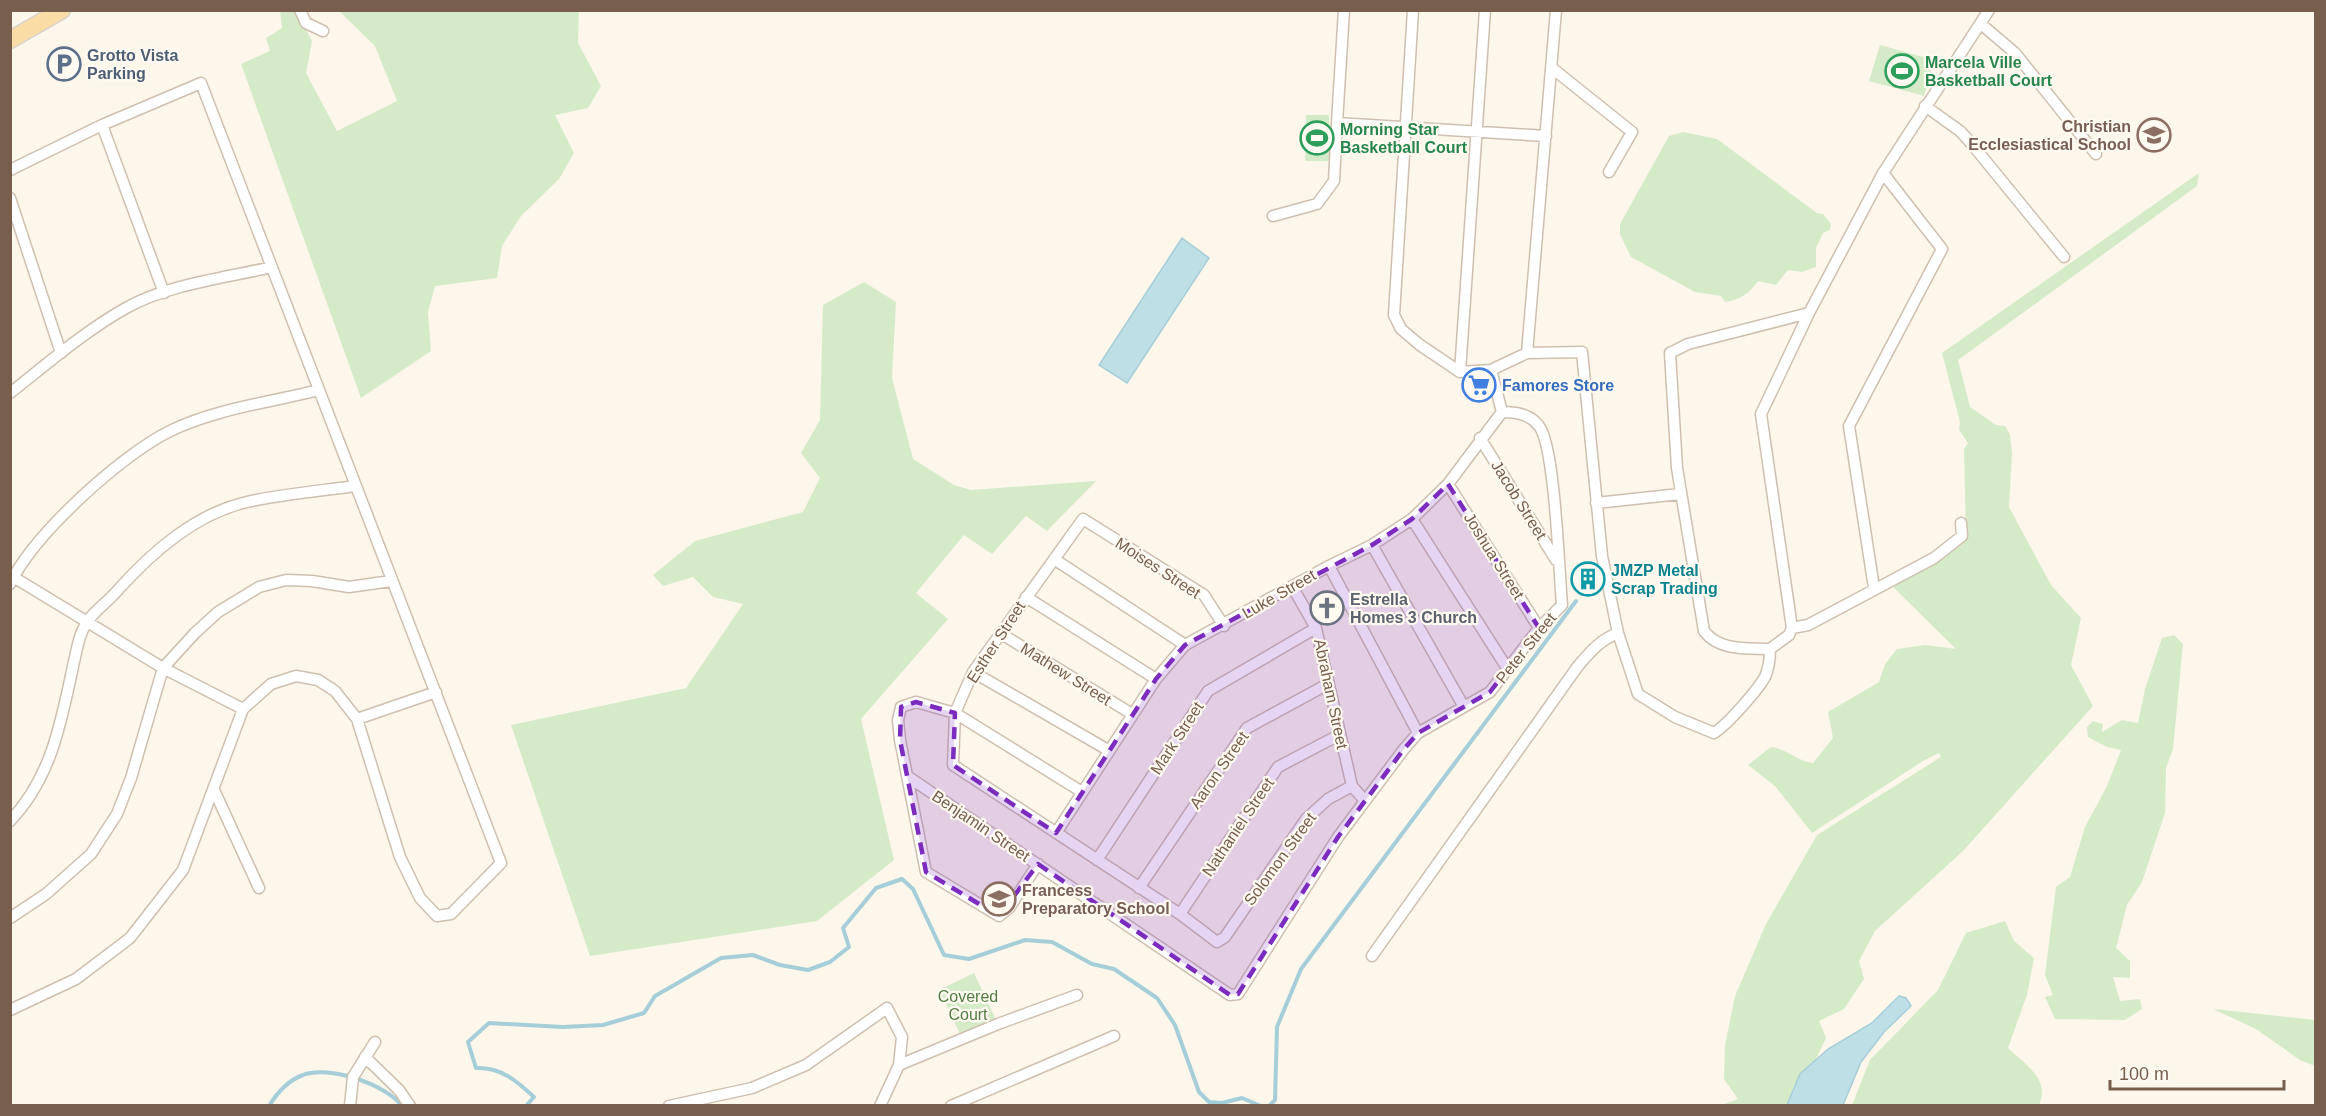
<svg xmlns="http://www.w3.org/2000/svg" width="2326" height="1116" font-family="Helvetica,sans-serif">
  <rect width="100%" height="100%" fill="#fcf6eb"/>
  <!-- green -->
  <path fill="#d5ebc8" d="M 280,11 L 296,11 L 312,41 L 306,73 L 337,131 L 397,101 L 375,46 L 339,11 L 579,11 L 578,43 L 601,86 L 588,108 L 555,115 L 574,153 L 559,179 L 521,216 L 502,246 L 497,278 L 435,286 L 428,312 L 431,351 L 361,398 L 241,64 L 270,51 L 266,38 L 282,28 Z
    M 1880,45 L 1934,60 L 1924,96 L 1869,81 Z
    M 1306,115 L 1329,115 L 1329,161 L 1305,161 Z
    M 1683,132 L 1717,139 L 1817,213 L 1823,214 L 1831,224 L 1830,230 L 1823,233 L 1816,248 L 1816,267 L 1802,272 L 1788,270 L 1776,285 L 1758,281 C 1750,293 1740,300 1725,302 L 1721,296 L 1695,292 L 1631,257 L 1620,234 L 1620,224 L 1669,136 Z
    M 2199,173 L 2197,186 L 1958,360 L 1970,407 L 1996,425 L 2005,426 L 2010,435 L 2012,454 L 2009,507 L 2051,585 L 2081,618 L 2071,665 L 2093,706 L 1963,851 L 1875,931 L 1859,961 L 1864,979 L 1844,1009 L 1819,1021 L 1826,1038 L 1815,1061 L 1800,1074 L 1787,1105 L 1719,1106 L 1738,1099 L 1724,1079 L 1725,1045 L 1735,996 L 1766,924 L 1817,835 L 1941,757 L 1939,753 L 1923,761 L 1812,833 L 1775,786 L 1748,765 L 1771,747 C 1788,749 1796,761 1813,763 L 1833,738 L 1828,712 L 1879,682 L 1885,664 L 1897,649 L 1925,645 L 1956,649 L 1893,587 L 1936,562 L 1966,537 L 1964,449 L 1968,443 L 1959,430 L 1960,422 L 1942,353 Z
    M 864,282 L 896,302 L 892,378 L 913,459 L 954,485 L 971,490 L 1096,481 L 1047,531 L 1026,516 L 992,554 L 964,535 L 916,593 L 948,619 L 861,719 L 894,860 L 817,921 L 590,956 L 511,725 L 686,688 L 743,604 L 713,597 L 693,577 L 663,586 L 653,575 L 695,541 L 803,512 L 820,478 L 801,453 L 820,420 L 823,305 Z
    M 2174,635 L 2183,644 L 2173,749 L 2166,768 L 2165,813 L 2142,882 L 2127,905 L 2116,948 L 2130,961 L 2130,978 L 2113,977 L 2120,1001 L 2140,999 L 2142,1009 L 2125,1020 L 2055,1019 L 2045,997 L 2053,995 L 2045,975 L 2056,887 L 2070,877 L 2085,827 L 2107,786 L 2121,750 L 2107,747 L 2088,737 L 2087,727 L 2093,721 L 2103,724 L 2102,732 L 2122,720 L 2138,723 L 2145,689 L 2162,638 Z
    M 2005,921 L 2014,941 L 2034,958 L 2027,995 L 2008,1048 C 2025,1064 2051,1080 2039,1105 L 1852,1105 L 1870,1060 L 1938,990 L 1966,933 Z
    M 974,973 L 996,1020 L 961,1036 L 939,990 Z
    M 2213,1009 L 2315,1020 L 2315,1066 L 2300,1060 L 2256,1029 Z"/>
  <!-- water -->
  <path fill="#bfdfe6" stroke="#a5ced8" stroke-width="1.5" d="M 1182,238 L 1209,258 L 1127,383 L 1099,365 Z
    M 1899,996 L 1906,998 L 1911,1006 L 1884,1032 L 1861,1062 L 1843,1105 L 1787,1105 L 1800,1074 L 1828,1049 L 1872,1023 Z"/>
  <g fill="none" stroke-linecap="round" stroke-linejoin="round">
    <!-- stream -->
    <path stroke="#a5ced8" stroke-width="4" d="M 269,1106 C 277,1093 289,1080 303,1075 C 328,1065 386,1084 402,1106
      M 526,1106 L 534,1097 C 517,1081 501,1067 476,1068 L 468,1042 L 489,1023 L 563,1027 L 603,1025 L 644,1013 L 655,996 L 721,958 L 753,955 L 780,965 L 808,970 L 830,962 L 849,947 L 843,928 L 876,888 L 902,879 L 913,889 L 944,955 L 969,959 L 1025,940 L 1052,942 L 1092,964 L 1114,969 L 1157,998 L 1175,1025 L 1199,1092 L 1209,1102 L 1222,1103 L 1242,1098 L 1261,1106
      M 1269,1106 L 1275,1100 L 1277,1027 L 1301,969 L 1576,601"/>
    <defs>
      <path id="minor" d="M 300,10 L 306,23 L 323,31
        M 1413,10 L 1394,315 L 1401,329 L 1420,345 L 1460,372 L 1491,370 L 1527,353 L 1582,352 L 1602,556 L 1618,633 L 1638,694 L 1675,717 L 1714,733 C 1727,725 1757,691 1765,677 C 1769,668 1770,658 1770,649 L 1789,635 L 1792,628 L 1761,414 L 1809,313 L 1883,173 L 1989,10
        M 1981,24 L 2015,53 L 2096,154
        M 1552,68 L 1632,132 L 1609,172
        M 1925,106 L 1960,131 L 1971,143 L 2064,257
        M 1337,123 L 1344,10
        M 102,125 L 164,293
        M 10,170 L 102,125 L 201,83 L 501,863 L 451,914 L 437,916 L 420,898 L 400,857 L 357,719 L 335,691 L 318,680 L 296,676 L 271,684 L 243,709 L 183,870 L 130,938 L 76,979 L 10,1010
        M 10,198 L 61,353
        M 1273,216 L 1317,204 L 1334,181 L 1337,123 L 1546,136
        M 1527,353 L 1556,10
        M 1491,370 L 1502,412
        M 1460,372 L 1485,10
        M 10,393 C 47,364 85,331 126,308 C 169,284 225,278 272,267
        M 1480,438 L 1556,560
        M 1448,484 L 1539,628
        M 1596,503 L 1680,494
        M 1412,519 L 1507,668
        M 1372,545 L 1464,707
        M 1054,559 L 1185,645
        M 1329,566 L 1418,733
        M 10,575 L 163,668 L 243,709
        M 10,584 C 34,534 120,456 170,431 C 215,409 271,402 319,390
        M 1293,588 L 1316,628 L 1352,786 L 1365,801
        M 1874,588 L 1849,426 L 1942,249 L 1883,173
        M 1026,597 L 1156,679
        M 1224,626 L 1204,595 L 1083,519 L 973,672 L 955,713 L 953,765 L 1180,914 L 1217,942 L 1225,937 L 1306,819 L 1328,799 L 1352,786
        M 1792,628 L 1808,625 L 1934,558 L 1962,536 L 1961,523
        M 1000,633 L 1132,714
        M 1770,649 C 1746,648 1719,651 1704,631 L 1677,468 L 1670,353 L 1688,344 L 1809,313
        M 973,672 L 1108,750
        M 357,719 L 436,692
        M 907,776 L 1230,995 L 1238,994 L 1338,837 L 1404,749 L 1418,733 L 1490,692 L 1539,628 L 1562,605 C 1559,572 1555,446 1539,426 C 1530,414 1516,412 1502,412
        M 214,790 L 259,888
        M 10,821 C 57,772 63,707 78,644 C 85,615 98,612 117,591 C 152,552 195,514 247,502 C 282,494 320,491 356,486
        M 1056,833 L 1156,679 L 1185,645 L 1329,566 L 1372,545 L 1412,519 L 1448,484 L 1502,412
        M 1097,860 L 1208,691 L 1316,628
        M 1038,864 L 1009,908 L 999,916 L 926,872 L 900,740 L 898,720 L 901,707 L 916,702 L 955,713 L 1082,792
        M 1139,888 L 1247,728 L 1328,684
        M 1180,914 L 1278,767 L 1339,735
        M 10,918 L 46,894 L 91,854 L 117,814 L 131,778 L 163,668 L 195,633 L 218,612 L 259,587 L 286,580 L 312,581 L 349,587 L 391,581
        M 1372,956 L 1578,666 C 1591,651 1600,640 1618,633
        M 365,1057 L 399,1090 L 410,1106
        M 899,1065 L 998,1024 L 1077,995
        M 350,1106 L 353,1077 L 375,1042
        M 669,1106 L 752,1088 L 806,1065 L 887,1008 L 902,1037 L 899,1065 L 880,1106
        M 951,1106 L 1114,1036"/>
      <path id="primary" d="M 10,40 L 62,10"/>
    </defs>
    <!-- minor casing -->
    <use href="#minor" stroke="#cfbfaf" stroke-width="13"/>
    <!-- primary casing -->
    <use href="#primary" stroke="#d9d2cd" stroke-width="19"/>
    <!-- minor -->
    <use href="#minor" stroke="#fff" stroke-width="10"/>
    <!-- primary -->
    <use href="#primary" stroke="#f9dda5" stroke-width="16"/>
  </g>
  <!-- marked area -->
  <path fill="#7b2cbf" fill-opacity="0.2" stroke="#7b2cbf" stroke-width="4.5" stroke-dasharray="12 8" stroke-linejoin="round" d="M 1448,484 L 1539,628 L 1490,692 L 1418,733 L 1404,749 L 1338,837 L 1238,994 L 1230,995 L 1038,864 L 999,916 L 926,872 L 900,740 L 901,707 L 916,702 L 955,713 L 953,765 L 1056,833 L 1156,679 L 1185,645 L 1372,545 L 1412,519 Z"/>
  <!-- icons -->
  <defs>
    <symbol id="parking-ring" viewBox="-11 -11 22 22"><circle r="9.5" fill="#fffaf1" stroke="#5c6f8a" stroke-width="1.5"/><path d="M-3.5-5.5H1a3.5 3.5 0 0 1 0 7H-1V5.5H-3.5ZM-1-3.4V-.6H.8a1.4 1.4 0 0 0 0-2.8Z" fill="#5c6f8a"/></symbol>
    <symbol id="stadium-ring" viewBox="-11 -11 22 22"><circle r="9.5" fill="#fffaf1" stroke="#2e9e5b" stroke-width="1.5"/><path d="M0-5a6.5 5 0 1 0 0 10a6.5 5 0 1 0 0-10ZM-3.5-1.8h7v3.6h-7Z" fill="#2e9e5b"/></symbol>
    <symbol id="school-ring" viewBox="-11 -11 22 22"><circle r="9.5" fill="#fffaf1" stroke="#8d6e63" stroke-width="1.5"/><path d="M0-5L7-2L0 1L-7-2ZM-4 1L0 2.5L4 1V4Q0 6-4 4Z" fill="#8d6e63"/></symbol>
    <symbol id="supermarket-ring" viewBox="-11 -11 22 22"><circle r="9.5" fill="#fffaf1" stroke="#3f7fe0" stroke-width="1.5"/><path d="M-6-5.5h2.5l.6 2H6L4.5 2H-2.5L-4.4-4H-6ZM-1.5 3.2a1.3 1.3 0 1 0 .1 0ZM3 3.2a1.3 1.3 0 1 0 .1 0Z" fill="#3f7fe0"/></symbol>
    <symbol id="building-ring" viewBox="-11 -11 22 22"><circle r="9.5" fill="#fffaf1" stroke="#0f9aa8" stroke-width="1.5"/><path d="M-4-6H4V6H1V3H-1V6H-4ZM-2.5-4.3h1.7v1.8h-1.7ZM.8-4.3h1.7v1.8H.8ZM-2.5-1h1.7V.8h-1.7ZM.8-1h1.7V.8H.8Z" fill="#0f9aa8"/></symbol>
    <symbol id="church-ring" viewBox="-11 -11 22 22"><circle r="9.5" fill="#fffaf1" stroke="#6b7280" stroke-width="1.5"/><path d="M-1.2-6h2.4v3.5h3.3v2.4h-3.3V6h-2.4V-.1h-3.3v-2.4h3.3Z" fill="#6b7280"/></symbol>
  </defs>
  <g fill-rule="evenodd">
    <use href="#parking-ring" x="45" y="45" width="38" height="38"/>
    <use href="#stadium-ring" x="1883" y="52" width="38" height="38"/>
    <use href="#school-ring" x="2135" y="116" width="38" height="38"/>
    <use href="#stadium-ring" x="1298" y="119" width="38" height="38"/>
    <use href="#supermarket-ring" x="1460" y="366" width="38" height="38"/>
    <use href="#building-ring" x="1569" y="560" width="38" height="38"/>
    <use href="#church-ring" x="1308" y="589" width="38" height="38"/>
    <use href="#school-ring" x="980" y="880" width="38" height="38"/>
  </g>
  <g text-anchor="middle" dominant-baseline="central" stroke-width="4.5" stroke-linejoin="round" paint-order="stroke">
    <!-- service labels -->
    <g font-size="16" font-weight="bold" fill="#4e5e75" stroke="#fffaf1" text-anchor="start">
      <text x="87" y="55">Grotto Vista<tspan x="87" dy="18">Parking</tspan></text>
    </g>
    <!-- leisure labels -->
    <g font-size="16" font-weight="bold" fill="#27864d" stroke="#fffaf1" text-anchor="start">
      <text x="1925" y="62">Marcela Ville<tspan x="1925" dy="18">Basketball Court</tspan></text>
      <text x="1340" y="129">Morning Star<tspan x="1340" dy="18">Basketball Court</tspan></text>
    </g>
    <!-- education labels -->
    <g font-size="16" font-weight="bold" fill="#785e54" stroke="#fffaf1" text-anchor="end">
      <text x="2131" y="126">Christian<tspan x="2131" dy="18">Ecclesiastical School</tspan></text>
      <text x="1022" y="890" text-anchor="start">Francess<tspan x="1022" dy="18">Preparatory School</tspan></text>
    </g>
    <!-- shop labels -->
    <g font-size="16" font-weight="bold" fill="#366cbe" stroke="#fffaf1" text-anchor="start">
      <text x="1502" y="385">Famores Store</text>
    </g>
    <!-- street labels -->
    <g font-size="16" fill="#785e4d" stroke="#fffaf1">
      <text transform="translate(1519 500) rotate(58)">Jacob Street</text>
      <text transform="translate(1494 556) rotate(58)">Joshua Street</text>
      <text transform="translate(1158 568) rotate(33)">Moises Street</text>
      <text transform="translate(1279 594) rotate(-30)">Luke Street</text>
      <text transform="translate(996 642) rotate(-57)">Esther Street</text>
      <text transform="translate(1526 648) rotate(-51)">Peter Street</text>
      <text transform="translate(1066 674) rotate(32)">Mathew Street</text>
      <text transform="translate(1331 694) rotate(78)">Abraham Street</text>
      <text transform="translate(1177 738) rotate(-57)">Mark Street</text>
      <text transform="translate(1219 770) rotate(-55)">Aaron Street</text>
      <text transform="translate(981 826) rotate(34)">Benjamin Street</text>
      <text transform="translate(1238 827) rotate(-56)">Nathaniel Street</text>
      <text transform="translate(1280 859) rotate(-54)">Solomon Street</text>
    </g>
    <!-- culture labels -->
    <g font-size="16" font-weight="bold" fill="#0d838f" stroke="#fffaf1" text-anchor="start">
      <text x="1611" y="570">JMZP Metal<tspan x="1611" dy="18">Scrap Trading</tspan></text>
    </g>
    <!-- worship labels -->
    <g font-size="16" font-weight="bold" fill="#5b616d" stroke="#fffaf1" text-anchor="start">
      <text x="1350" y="599">Estrella<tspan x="1350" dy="18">Homes 3 Church</tspan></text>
    </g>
    <!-- park labels -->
    <g font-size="16" fill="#547d45" stroke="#fffaf1">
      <text x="968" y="996">Covered<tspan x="968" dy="18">Court</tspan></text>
    </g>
  </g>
  <!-- border -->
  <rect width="2326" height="1116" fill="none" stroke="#785e4d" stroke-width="24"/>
  <!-- scale -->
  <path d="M2110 1080v9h174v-9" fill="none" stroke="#785e4d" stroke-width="3"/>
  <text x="2119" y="1080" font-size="18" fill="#785e4d" stroke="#fffaf1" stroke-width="4.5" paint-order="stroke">100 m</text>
</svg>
